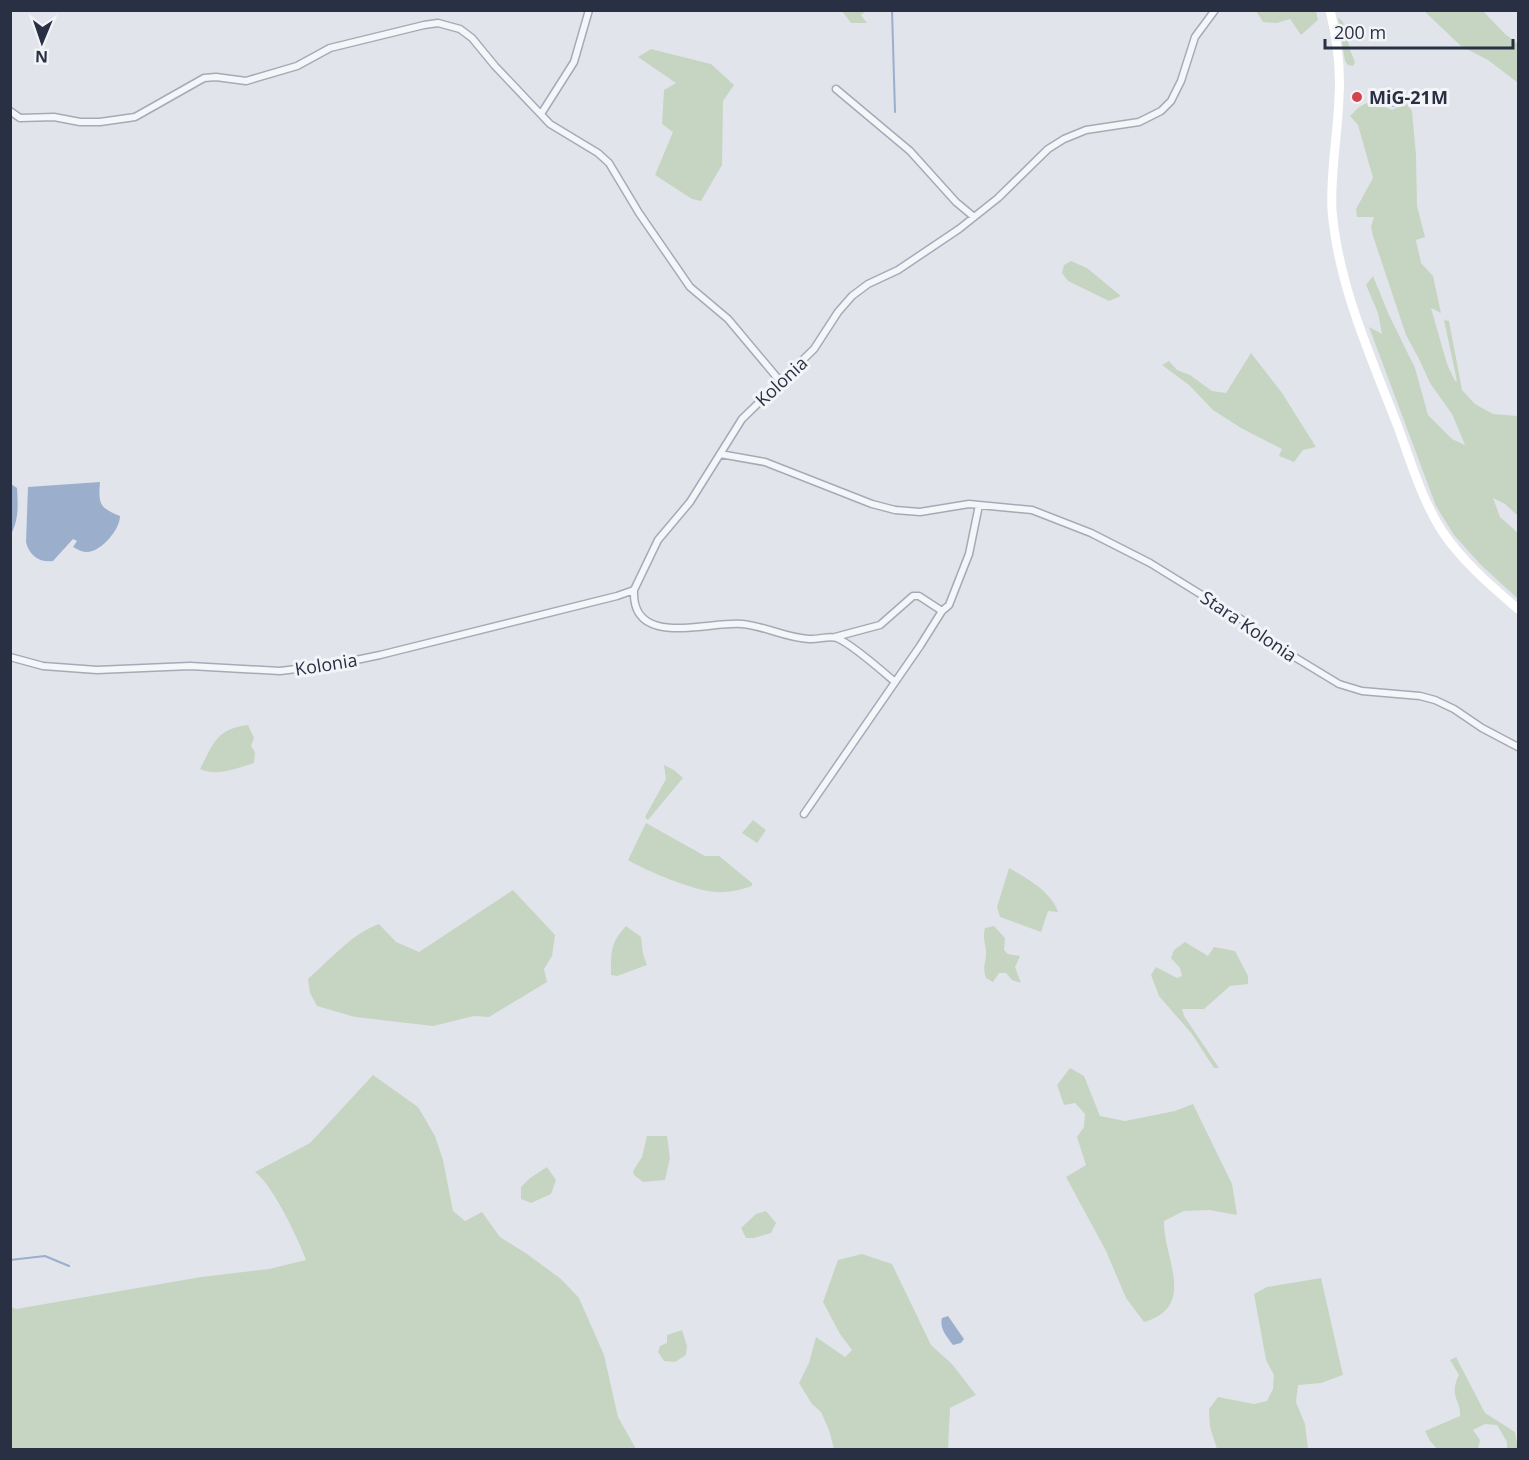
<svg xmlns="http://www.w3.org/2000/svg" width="1529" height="1460" font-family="'Open Sans',sans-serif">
  <rect width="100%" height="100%" fill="#e2e4eb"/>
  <!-- green -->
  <path fill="#c6d5c2" d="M 842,11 L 866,11 L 861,15 L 867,23 L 851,23 Z
    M 1256,11 L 1316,11 L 1318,20 L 1301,35 L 1290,19 L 1277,23 L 1263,22 Z
    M 1424,11 L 1483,11 L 1505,34 L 1518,44 L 1518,83 L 1488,60 L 1461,46 Z
    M 1338,17 L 1343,22 L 1350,50 L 1355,62 L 1353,66 L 1348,65 L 1345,61 Z
    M 651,49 L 711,64 L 734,85 L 723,101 L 722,165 L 701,201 L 692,199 L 655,175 L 673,132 L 662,124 L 664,90 L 676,83 L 638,57 Z
    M 1371,101 L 1392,110 L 1406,103 L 1412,111 L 1416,155 L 1417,206 L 1425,237 L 1416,240 L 1421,263 L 1433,276 L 1441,313 L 1431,308 L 1447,364 L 1455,381 L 1457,381 L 1444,320 L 1449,321 L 1462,390 L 1475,404 L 1493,414 L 1518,416 L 1518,516 L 1505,504 L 1493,498 L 1500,517 L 1518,533 L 1518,599 L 1480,564 L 1454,535 L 1436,506 L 1369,327 L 1382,334 L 1378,313 L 1366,285 L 1373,276 L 1389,315 L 1415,368 L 1428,415 L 1452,439 L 1465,445 L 1452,414 L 1430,383 L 1419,359 L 1406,335 L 1373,236 L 1371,227 L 1374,217 L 1357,217 L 1356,209 L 1373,178 L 1358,125 L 1350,116 L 1359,107 Z
    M 1071,261 L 1087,268 L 1121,296 L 1109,301 L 1068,281 L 1062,273 L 1064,265 Z
    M 1251,353 L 1282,393 L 1316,447 L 1303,450 L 1294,462 L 1279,456 L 1282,449 L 1241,428 L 1213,410 L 1189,385 L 1162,365 L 1169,361 L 1177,370 L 1190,375 L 1212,391 L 1226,393 Z
    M 248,725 L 254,738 L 251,746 L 255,752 L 254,763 C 237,768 217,777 200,769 C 214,743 216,729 248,725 Z
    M 664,765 L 674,770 L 683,778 L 648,820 L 645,817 L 666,779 Z
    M 753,820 L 766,830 L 757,843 L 742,833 Z
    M 646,823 L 705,856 L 719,856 L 752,883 L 752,886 C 740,890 728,893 715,892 C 695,891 646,871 628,860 Z
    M 1009,868 C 1026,878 1052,892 1058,912 L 1048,911 L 1041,932 L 1000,917 L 997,907 Z
    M 513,890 L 555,935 L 552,956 L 544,969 L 547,982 L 489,1017 L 474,1016 L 433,1026 L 355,1017 L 317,1006 L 310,993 L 308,979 C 330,960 351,934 379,924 L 396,942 L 419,952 Z
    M 626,926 L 641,937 L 643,954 L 647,965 L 617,976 L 611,975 C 611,953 610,943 626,926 Z
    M 994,926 L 1005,938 L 1004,950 L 1008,954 L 1020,956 L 1015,967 L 1021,983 L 1012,980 L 1006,973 L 999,973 L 993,982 L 986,978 C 982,966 986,964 986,953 C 986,945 982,937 985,928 Z
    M 1185,942 L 1208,956 L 1214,947 L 1235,951 L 1248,976 L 1248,984 L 1230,986 L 1204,1009 L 1182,1009 L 1184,1016 L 1219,1068 L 1214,1068 L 1192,1034 L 1159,996 L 1151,975 L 1156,967 L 1177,978 L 1182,976 L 1180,968 L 1171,958 L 1174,950 Z
    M 1070,1068 L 1084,1076 L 1100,1116 L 1125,1121 L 1175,1111 L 1193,1104 L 1232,1184 L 1237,1215 L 1209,1210 L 1184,1211 L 1164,1221 C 1163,1258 1198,1306 1144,1322 L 1126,1298 L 1106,1251 L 1066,1177 L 1086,1165 L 1077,1137 L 1084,1127 L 1085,1114 L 1075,1103 L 1064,1105 L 1057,1085 Z
    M 373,1075 L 418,1107 L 435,1136 L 443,1160 L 453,1211 L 465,1221 L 482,1212 L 500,1237 L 527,1254 L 561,1279 L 579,1298 L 604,1355 L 618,1417 L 636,1449 L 11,1449 L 11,1307 L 16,1309 L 201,1277 L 269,1269 L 306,1260 C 299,1240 272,1184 255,1172 L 310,1143 Z
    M 647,1136 L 667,1136 L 670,1158 L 665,1180 L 643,1182 L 634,1175 L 633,1171 L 642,1157 Z
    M 547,1167 L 556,1180 L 551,1194 L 531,1203 L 521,1199 L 521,1187 L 530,1178 Z
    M 766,1211 L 776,1223 L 771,1233 L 754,1238 L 746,1238 L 741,1228 L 756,1214 Z
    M 862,1254 L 892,1264 L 931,1345 L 952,1364 L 976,1395 L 950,1408 L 948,1449 L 834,1449 L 829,1430 L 821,1412 L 812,1404 L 799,1383 L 809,1363 L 816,1337 L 845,1357 L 852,1350 L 840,1334 L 823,1302 L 838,1260 Z
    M 1321,1278 L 1343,1375 L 1321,1383 L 1298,1385 L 1296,1402 L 1305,1424 L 1308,1449 L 1217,1449 L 1210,1427 L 1209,1409 L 1218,1397 L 1254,1404 L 1267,1401 L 1273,1389 L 1274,1375 L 1266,1360 L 1254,1294 L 1267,1287 Z
    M 682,1330 L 687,1346 L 686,1355 L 675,1362 L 664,1361 L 658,1352 L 660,1346 L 667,1343 L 667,1335 Z
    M 1456,1357 L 1485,1413 L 1515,1432 L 1518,1449 L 1507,1449 L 1507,1442 L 1497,1425 L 1485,1424 L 1473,1430 L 1480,1440 L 1478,1449 L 1437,1449 L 1430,1441 L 1425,1431 L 1460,1416 C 1461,1400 1448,1396 1459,1375 L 1450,1360 Z"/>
  <!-- water -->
  <path fill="#9bafcc" d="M1383 98a9 9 0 1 1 18 0a9 9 0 1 1-18 0Z
    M 100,482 C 98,504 100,508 120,516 C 120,530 100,553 86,552 C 82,552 77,549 73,547 L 77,541 L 73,539 L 53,561 C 39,563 29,555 26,542 L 28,487 Z
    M 11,484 L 17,488 C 18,504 19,520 11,534 Z
    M 948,1316 L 964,1339 L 961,1343 L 953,1345 C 947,1337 939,1328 942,1318 Z"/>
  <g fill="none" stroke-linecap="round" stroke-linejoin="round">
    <!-- stream -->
    <path stroke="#9bafcc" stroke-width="2" d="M 892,10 L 895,112
      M 10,1260 L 45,1256 L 69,1266"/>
    <defs>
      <path id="minor" d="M 836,89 L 910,151 L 956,202 L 974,217
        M 10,111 L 20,118 L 54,117 L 80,122 L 100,122 L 135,117 L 204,78 L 216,77 L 246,81 L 297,66 L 330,48 L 424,25 L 438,23 L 460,29 L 472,38 L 495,66 L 550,124 L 598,153 L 609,163 L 639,213 L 690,287 L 728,319 L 780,381
        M 541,114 L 574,62 L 589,10
        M 720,454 L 765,462 L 872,504 L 895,510 L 920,512 L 969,504 L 1032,510 L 1091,533 L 1150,563 L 1244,621 L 1283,650 L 1339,684 L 1362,691 L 1420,696 L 1435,700 L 1454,709 L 1482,728 L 1518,747
        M 634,590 C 631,649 708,621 742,624 C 765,626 786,638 809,639 C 818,640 829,635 837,638 C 853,645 881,670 895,682
        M 835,637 L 880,625 L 913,596 L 919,596 L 942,611
        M 10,657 L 43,666 L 97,670 L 190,666 L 280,671 L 337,664 L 380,655 L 617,596 L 634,590 L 658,540 L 690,502 L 742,419 L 814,349 L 838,312 L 852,296 L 868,284 L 898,270 L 959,229 L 998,198 L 1048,149 L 1064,139 L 1086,130 L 1139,122 L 1161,111 L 1171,101 L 1181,81 L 1195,37 L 1215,10
        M 804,814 L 920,646 L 942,611 L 949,605 L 969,554 L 979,505"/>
    </defs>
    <!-- minor casing -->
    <use href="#minor" stroke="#a7aab6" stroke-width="9"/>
    <!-- minor -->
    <use href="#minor" stroke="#f5f6f9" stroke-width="6"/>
    <!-- secondary -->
    <path stroke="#fff" stroke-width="9" d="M 1330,10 C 1337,39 1341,67 1339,96 C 1338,134 1330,172 1332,210 C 1338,285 1371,357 1398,427 C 1411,462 1422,500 1442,531 C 1462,561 1491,586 1518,609"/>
  </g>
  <!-- markers -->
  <circle fill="#d4424b" stroke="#f2f4f8" stroke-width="2" cx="1357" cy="97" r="6"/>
  <g text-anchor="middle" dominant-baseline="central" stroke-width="6" stroke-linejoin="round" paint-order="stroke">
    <!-- poi labels -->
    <g font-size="18" font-weight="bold" fill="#293044" stroke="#f2f4f8" text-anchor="start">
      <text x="1369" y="97">MiG-21M</text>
    </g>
    <!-- street labels -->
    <g font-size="18" fill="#293044" stroke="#f2f4f8">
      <text transform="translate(781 381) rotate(-43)">Kolonia</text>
      <text transform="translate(1249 626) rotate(34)">Stara Kolonia</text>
      <text transform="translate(326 664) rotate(-9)">Kolonia</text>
    </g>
  </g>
  <!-- border -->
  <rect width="1529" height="1460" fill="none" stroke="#293044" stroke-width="24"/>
  <!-- north arrow -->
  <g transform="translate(42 42) rotate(182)" stroke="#f2f4f8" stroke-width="4.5" paint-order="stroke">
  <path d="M0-4.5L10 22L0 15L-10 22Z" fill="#293044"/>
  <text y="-9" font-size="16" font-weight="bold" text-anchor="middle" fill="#293044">N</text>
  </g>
  <!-- scale -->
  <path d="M1325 39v9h188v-9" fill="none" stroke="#293044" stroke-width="3"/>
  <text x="1334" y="39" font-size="18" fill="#293044" stroke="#f2f4f8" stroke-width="4.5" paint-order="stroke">200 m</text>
</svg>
